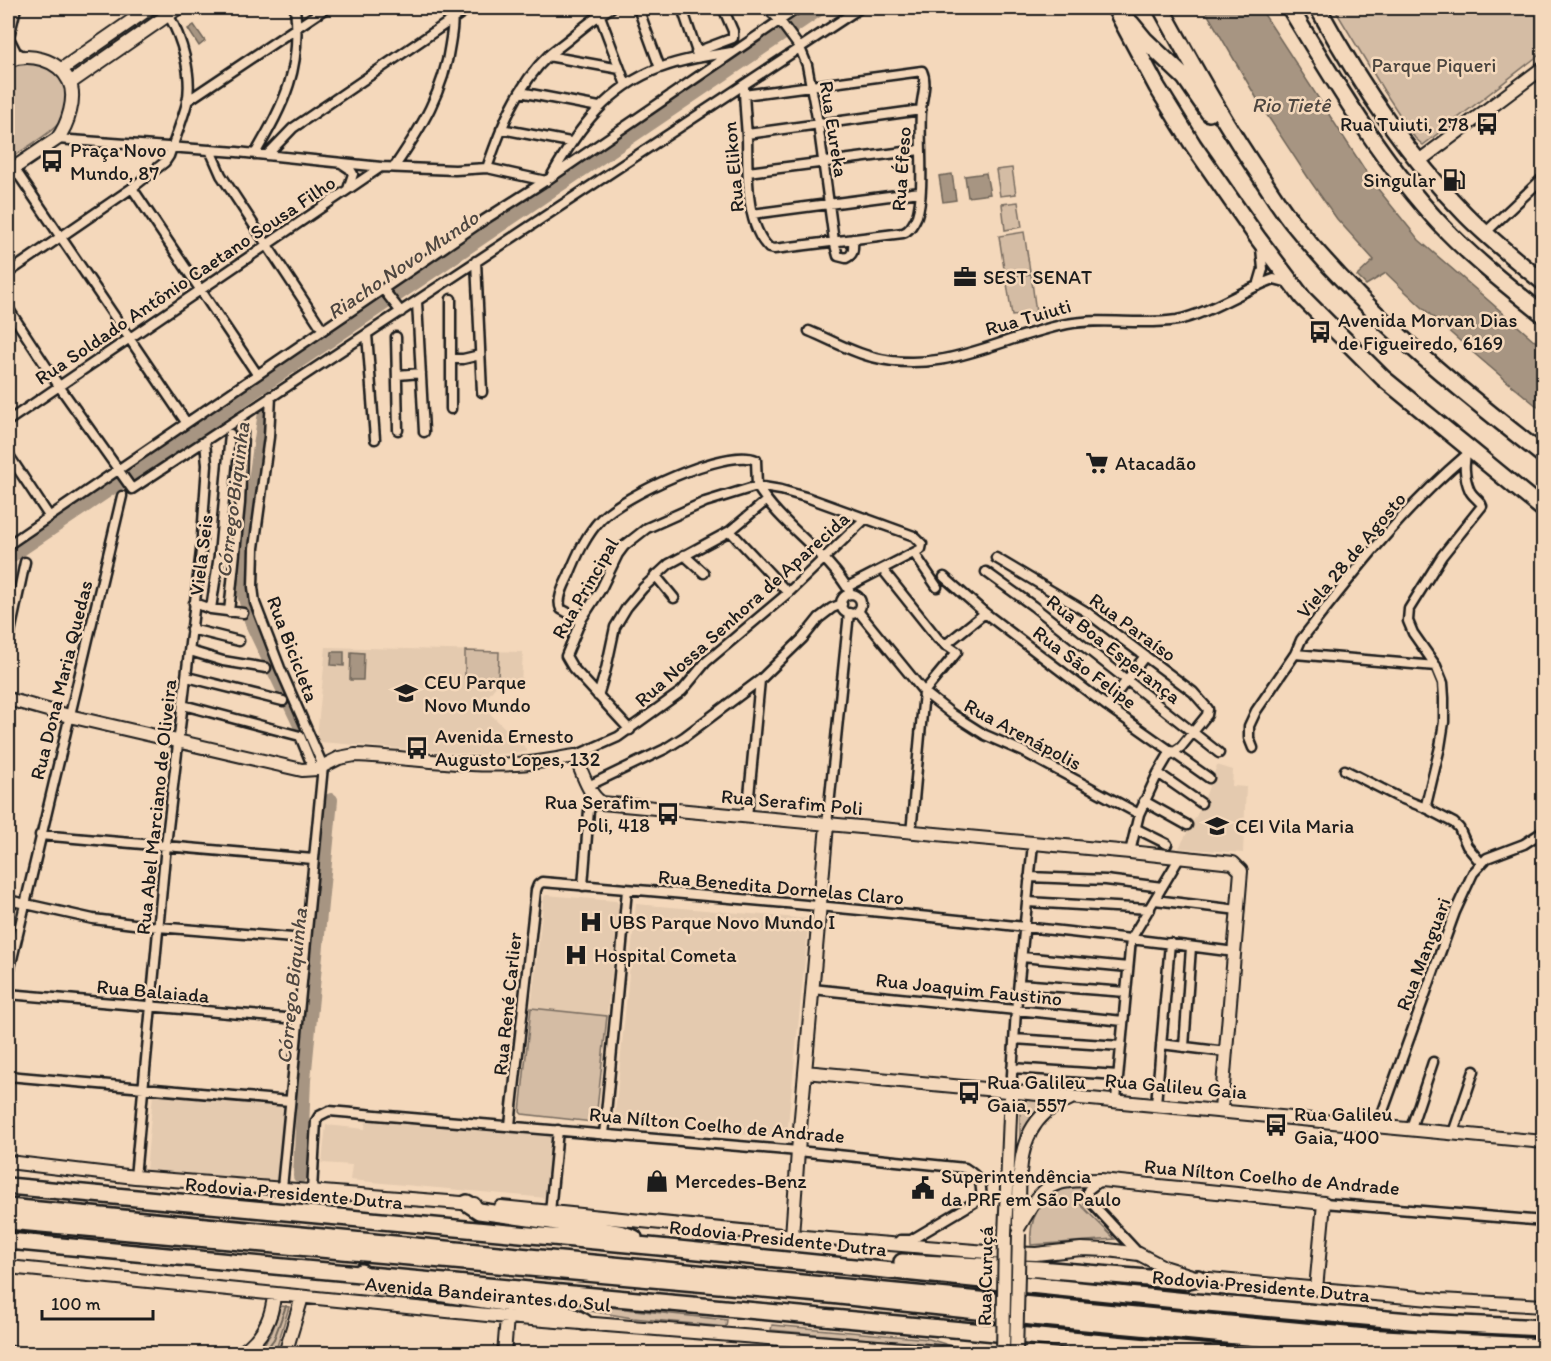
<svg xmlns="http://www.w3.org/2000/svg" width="1551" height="1361" viewBox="0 0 1551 1361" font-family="Itim,sans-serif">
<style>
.built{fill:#e4caaf}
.green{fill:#d4bca4;stroke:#786c60;stroke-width:1.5}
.water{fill:#a79582;stroke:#6f6559;stroke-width:1.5}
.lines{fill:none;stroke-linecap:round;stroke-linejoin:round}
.stream{stroke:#6f6559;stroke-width:2}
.river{stroke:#a79582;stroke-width:14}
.street-casing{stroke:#1c1c1c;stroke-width:13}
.secondary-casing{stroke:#1c1c1c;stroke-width:16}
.highway-casing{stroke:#1c1c1c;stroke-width:20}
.street{stroke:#f4d8bb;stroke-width:8}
.secondary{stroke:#f4d8bb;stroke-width:12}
.highway{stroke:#f4d8bb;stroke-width:15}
.secondary-bridge-casing{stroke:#1c1c1c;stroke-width:16;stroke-linecap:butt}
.secondary-bridge{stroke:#f4d8bb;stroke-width:12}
.labels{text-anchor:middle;stroke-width:5;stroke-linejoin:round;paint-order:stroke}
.park-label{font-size:20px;fill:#4a443e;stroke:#f4d8bb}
.poi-label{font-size:20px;fill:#1c1c1c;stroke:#f4d8bb;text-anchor:start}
.street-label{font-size:20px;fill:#1c1c1c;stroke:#f4d8bb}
.water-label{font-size:21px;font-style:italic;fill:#4d4640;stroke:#f4d8bb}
</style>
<rect width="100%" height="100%" fill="#f4d8bb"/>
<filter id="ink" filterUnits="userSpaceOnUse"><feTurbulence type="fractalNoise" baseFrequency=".0167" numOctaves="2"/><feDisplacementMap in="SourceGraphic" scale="12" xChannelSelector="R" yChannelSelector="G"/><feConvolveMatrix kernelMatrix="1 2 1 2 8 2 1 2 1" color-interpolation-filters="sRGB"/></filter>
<g filter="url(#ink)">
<path class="built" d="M326 647 523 652 521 682 500 681 481 705 527 749V752L479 755 320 742 317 736Z
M1217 765 1233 770 1232 786 1246 787 1243 853 1179 848 1202 805Z
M546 895 616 901 619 904 607 1016 531 1008 544 897Z
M636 904 809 919 787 1135 783 1138 614 1124Z
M153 1094 286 1107 279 1184 146 1171Z
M366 1119 551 1135 546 1198 350 1180 352 1165 322 1163 326 1125 365 1129Z"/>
<path class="green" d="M161 8H169L77 71 74 68Z
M1334 8H1543V52L1423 145 1415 138 1384 91Z
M39 62C59 75 70 82 65 107 64 113 62 119 58 124 48 136 21 150 8 160V66L18 63Z
M1012 168 1016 194 1000 196 996 170Z
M1018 202 1022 227 1005 230 1002 204Z
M1024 232 1030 271 1005 275 999 236Z
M1031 274 1036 313 1012 316 1006 277Z
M465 651 499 652 498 680 465 678Z
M531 1008 607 1016 596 1119 593 1122 522 1114 520 1112Z
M1022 1098 1053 1101 1032 1117 1020 1137V1100Z
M1083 1184 1078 1202 1115 1239 1031 1245C1028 1210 1048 1189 1083 1184Z
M560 1302 727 1320 726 1327 633 1318 553 1305 552 1303Z
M281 1306 289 1307 276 1350 274 1353H258L272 1332Z
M772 1325 929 1339 955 1347 771 1330Z"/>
<path class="water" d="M1204 8H1260L1374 184 1419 240 1543 348V411C1489 367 1436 322 1386 273L1366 285 1357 276 1374 260 1337 219 1311 182 1263 109Z
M194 25 205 41 199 46 188 29Z
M986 173 990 194 968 197 965 176Z
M952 174 956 200 943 202 939 176Z
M332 652H344V666L331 665Z
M351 652 364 653 363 680H350Z"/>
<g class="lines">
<path class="stream" d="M263 1354 274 1339 286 1306"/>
<path class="river" d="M265 412 244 555 242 587 252 624 315 757
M8 558 821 8
M300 1176 304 1080 331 800"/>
<g class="street-casing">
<path id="street" d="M597 8 626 85
M638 8 660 68
M682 8 698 55
M767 8 780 21 800 48 807 65 818 123 834 241 838 256 846 258C855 254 853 248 853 239
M9 38 16 52 25 57
M8 41 16 8
M696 52 733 38V31L723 8
M548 56 620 69
M744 86C744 103 746 120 747 137 748 169 744 224 769 248L774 249 903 233C910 231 914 223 917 216 925 192 919 140 921 112 921 98 928 84 922 71L744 95
M520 92 599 107
M187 101 326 8
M501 129 570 142
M747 134 921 110
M57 139 237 152 381 167 455 170 487 168 546 181
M210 150 221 175 323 330
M255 154C285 102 302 69 295 8
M267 155 293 128 469 8
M341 163 350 169 353 174 348 189
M395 166C421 128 444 91 450 44 452 32 454 20 451 8
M14 168 186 422
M487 168C501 128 517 85 549 55 557 48 566 42 574 35 586 25 598 15 611 8
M748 172 920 150
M552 175C578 129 608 87 660 68 683 59 708 56 732 52
M132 188 257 374
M752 214 920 192
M1485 233 1544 177
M476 261 482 392
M8 273 132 188 165 162 169 156C175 139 182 121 187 103 193 76 182 38 168 14
M1258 286 1263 269 1261 248
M383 289 401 312
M417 302 424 432
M8 308 59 386 132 489 860 8
M809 331C829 339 851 352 872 357 944 376 1000 337 1067 324 1103 317 1141 326 1177 320 1208 314 1243 290 1274 279L1289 283
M367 334 375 439
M396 337 398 430
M452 359H463L480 355
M398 375 421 373
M271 396 269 437 254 548 253 587 255 603 280 668 323 766 282 1188
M451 409V299
M8 421 381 167
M1468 448C1463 461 1464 478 1470 491 1473 497 1480 500 1482 506L1442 556 1409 609 1408 621 1413 633 1436 666 1443 683 1444 698V722L1440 747 1426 805 1431 811 1454 823 1459 828 1467 846 1481 863
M8 454 49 516
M757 486C782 527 828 552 851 594
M730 531 788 593
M8 545 484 220 550 178 798 8
M914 553 937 587
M684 555 704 573
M996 558 1085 611 1193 692 1208 709 1207 715 1181 747 1168 756 1158 773 1139 814 1130 852
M883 570 938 639 957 652 924 692 911 833
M986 572 1033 606 1219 753
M655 575 674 598
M944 577 985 613 1107 706 1209 778
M841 604a10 10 0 1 1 20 0a10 10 0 1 1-20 0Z
M194 603 211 609 243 613
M211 609 219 555 230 434
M858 611 924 692 952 714 985 735 1022 751 1139 814
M229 612 240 503 243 433
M581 620 561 609C556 599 565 584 569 575 577 555 586 535 601 519 623 496 726 447 756 460L757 486
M191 629 239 641
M8 642 25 562
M945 645 985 613
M190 651 223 661 266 668
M1295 654 1436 666
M187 677 283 701
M598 696 606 669 615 627 627 607 643 588 669 564 730 531 766 501
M183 705 300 736 314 770
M1107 706 1145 656
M630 730 573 668 566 656 581 620 601 589 618 554 624 546 647 528 705 502 757 486 781 490 809 498 914 536 922 544 921 549 847 587
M1253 748 1249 738V726L1256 711 1295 654 1301 640C1351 576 1402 510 1464 457
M575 756 618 737 682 691 706 662 788 593 866 518
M1345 770 1398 797 1428 809
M1158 773 1201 803
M588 786 665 749 684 737 760 680 803 638 819 618 832 608 842 604
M1144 801 1187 825
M747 817 760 680
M827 825 849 613
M1135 828 1167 844
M40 835 313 859
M1029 877 1106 880 1162 887
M583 886 589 810 598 801
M8 900 93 919 158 927 305 939
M1155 900 1238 910
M1027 902 1150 909
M1022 957 1128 967
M8 976 122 496
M1019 984 1126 992
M812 989 1123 1021
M8 994 297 1019
M1014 1039 1121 1046
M1161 1044 1226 1052
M1184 1047 1191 947
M1012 1068 1118 1075
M8 1076 290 1101
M1011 1091 1016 1010 1033 844
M1116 1100 1131 939 1180 857
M1156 1104 1170 943
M510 1125 536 890 538 885 542 882C773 901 1005 922 1235 952
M1378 1125 1455 912 1473 873 1487 858 1524 844 1544 831
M1411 1128 1433 1062
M1453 1133 1474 1071
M604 1135 627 890
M135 1177 166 845 201 551 207 465 205 441
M1101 1180 1088 1190V1199L1139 1254
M312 1190 316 1121 319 1116 329 1111 798 1151 965 1168C978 1176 984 1184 980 1199L911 1240H900
M1324 1203 1544 1221
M550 1212 558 1130
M8 1351 32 1354"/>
</g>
<g class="secondary-casing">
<path id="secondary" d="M8 61C29 52 58 59 69 81 77 97 68 125 57 139L8 172
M62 69 150 8
M70 83 178 8
M1419 161 1544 67
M8 699 69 716 302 770 317 769 339 758 355 755C408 757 462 767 516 764 536 763 555 759 575 756 582 771 588 795 602 803L1130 852 1233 863 1241 871 1221 1110
M805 1072 1544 1142
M8 1162 135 1177 474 1204
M501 1207 792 1236 987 1252 1036 1254 1081 1249 1108 1250 1139 1254 1166 1268 1198 1278 1441 1300 1544 1306
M1019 1224C1020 1186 1014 1141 1045 1113 1053 1106 1064 1102 1073 1097
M1019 1227C1045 1182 1049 1180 1101 1180L1324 1203 1316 1289
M1005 1235 1011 1091
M792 1236 798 1151 827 825
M8 1267 507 1317 965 1354
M239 1354C261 1340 272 1320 274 1295
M285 1354 302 1297
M504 1354 507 1317"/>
</g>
<g class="highway-casing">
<path id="highway" d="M1115 8 1157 87 1193 145 1257 237 1303 298 1383 378 1544 510
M1161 8C1193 66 1225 125 1263 180 1272 194 1281 208 1291 221 1364 312 1453 385 1544 456
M1290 8C1335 82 1381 161 1441 225 1472 258 1508 286 1544 315
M1318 8C1358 81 1405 153 1464 213 1488 238 1516 260 1544 283
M1131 23 1145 40 1185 78 1209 113
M8 1186 659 1247 1196 1302 1421 1322 1544 1328
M467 1203 479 1211 551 1221 623 1234 634 1238
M8 1207 1366 1337 1544 1347
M8 1221 830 1295 1032 1317 1366 1348 1442 1354
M8 1241C413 1277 818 1320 1223 1354
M902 1262 1039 1269 1184 1281 1198 1278
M361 1272 377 1284 564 1312 584 1322"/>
</g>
<use href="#street" class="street"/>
<use href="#secondary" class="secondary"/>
<use href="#highway" class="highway"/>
<g class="secondary-bridge-casing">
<path id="secondary-bridge" d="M1003 1354 1005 1235
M1016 1354 1019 1234"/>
</g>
<use href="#secondary-bridge" class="secondary-bridge"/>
</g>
</g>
<defs>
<g id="bus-bare" transform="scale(1.8)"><path d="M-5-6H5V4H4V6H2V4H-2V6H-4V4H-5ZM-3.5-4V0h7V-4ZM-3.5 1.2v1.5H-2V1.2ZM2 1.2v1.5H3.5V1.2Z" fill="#1c1c1c" stroke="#f4d8bb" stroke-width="2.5" paint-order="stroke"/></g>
<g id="fuel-bare" transform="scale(1.8)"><path d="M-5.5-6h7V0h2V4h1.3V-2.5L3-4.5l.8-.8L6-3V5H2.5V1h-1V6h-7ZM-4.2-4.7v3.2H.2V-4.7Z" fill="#1c1c1c" stroke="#f4d8bb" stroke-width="2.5" paint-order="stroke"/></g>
<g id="office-bare" transform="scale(1.8)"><path d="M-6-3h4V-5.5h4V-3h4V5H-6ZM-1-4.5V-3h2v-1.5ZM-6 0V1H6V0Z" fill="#1c1c1c" stroke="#f4d8bb" stroke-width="2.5" paint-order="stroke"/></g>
<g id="supermarket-bare" transform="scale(1.8)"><path d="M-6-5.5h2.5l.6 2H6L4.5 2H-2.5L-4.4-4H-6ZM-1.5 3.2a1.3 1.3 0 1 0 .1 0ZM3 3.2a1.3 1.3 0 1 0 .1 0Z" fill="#1c1c1c" stroke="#f4d8bb" stroke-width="2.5" paint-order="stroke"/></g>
<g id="school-bare" transform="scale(1.8)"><path d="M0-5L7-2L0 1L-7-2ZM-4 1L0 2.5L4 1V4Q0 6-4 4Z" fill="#1c1c1c" stroke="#f4d8bb" stroke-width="2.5" paint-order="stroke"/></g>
<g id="hospital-bare" transform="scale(1.8)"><path d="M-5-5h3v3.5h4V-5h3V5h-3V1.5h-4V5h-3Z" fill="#1c1c1c" stroke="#f4d8bb" stroke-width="2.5" paint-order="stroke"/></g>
<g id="shop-bare" transform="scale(1.8)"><path d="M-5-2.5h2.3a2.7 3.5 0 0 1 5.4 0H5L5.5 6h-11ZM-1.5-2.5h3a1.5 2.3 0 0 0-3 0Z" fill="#1c1c1c" stroke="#f4d8bb" stroke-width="2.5" paint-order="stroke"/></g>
<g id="civic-bare" transform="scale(1.8)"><path d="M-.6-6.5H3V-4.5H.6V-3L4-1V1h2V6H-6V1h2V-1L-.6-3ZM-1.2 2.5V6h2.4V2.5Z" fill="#1c1c1c" stroke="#f4d8bb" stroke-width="2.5" paint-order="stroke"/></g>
</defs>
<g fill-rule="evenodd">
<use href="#bus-bare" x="1487" y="124"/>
<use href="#bus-bare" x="52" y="161"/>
<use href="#fuel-bare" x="1454" y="180"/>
<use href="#office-bare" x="965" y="277"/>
<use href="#bus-bare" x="1320" y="332"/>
<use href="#supermarket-bare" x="1097" y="463"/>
<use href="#school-bare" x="406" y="693"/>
<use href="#bus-bare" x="417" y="748"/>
<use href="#bus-bare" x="668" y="814"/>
<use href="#school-bare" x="1217" y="826"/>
<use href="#hospital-bare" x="591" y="922"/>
<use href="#hospital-bare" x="576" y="955"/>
<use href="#bus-bare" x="969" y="1093"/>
<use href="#bus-bare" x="1276" y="1125"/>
<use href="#shop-bare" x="657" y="1181"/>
<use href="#civic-bare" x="923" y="1188"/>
</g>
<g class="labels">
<g class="park-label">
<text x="1434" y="72">Parque Piqueri</text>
</g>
<g class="poi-label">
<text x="1469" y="131" text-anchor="end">Rua Tuiuti, 278</text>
<text x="70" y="157">Praça Novo<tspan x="70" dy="23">Mundo, 87</tspan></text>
<text x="1436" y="187" text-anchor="end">Singular</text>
<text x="983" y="284">SEST SENAT</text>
<text x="1338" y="327">Avenida Morvan Dias<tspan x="1338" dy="23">de Figueiredo, 6169</tspan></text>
<text x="1115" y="470">Atacadão</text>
<text x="424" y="689">CEU Parque<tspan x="424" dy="23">Novo Mundo</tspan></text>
<text x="435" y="743">Avenida Ernesto<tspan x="435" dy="23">Augusto Lopes, 132</tspan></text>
<text x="650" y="809" text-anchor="end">Rua Serafim<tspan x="650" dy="23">Poli, 418</tspan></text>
<text x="1235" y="833">CEI Vila Maria</text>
<text x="609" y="929">UBS Parque Novo Mundo I</text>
<text x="594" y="962">Hospital Cometa</text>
<text x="987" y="1089">Rua Galileu<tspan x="987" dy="23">Gaia, 557</tspan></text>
<text x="1294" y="1121">Rua Galileu<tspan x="1294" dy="23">Gaia, 400</tspan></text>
<text x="941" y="1183">Superintendência<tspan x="941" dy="23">da PRF em São Paulo</tspan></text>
<text x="675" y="1188">Mercedes-Benz</text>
</g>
<g class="street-label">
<text transform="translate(834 129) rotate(81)" y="7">Rua Eureka</text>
<text transform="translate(733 167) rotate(-95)" y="7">Rua Elikon</text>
<text transform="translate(901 169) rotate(-86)" y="7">Rua Éfeso</text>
<text transform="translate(185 280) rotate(-34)" y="7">Rua Soldado Antônio Caetano Sousa Filho</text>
<text transform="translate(1028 317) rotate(-16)" y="7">Rua Tuiuti</text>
<text transform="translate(201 555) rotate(-83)" y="7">Viela Seis</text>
<text transform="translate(1351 555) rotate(-50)" y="7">Viela 28 de Agosto</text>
<text transform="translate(585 588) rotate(-60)" y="7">Rua Principal</text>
<text transform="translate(742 609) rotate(-42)" y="7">Rua Nossa Senhora de Aparecida</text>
<text transform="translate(1133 627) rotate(36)" y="7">Rua Paraíso</text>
<text transform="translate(293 649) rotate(69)" y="7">Rua Bicicleta</text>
<text transform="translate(1114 649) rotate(38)" y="7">Rua Boa Esperança</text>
<text transform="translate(1085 667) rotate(37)" y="7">Rua São Felipe</text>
<text transform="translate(61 680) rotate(-76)" y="7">Rua Dona Maria Quedas</text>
<text transform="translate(1023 734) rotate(28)" y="7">Rua Arenápolis</text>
<text transform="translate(792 802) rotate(5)" y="7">Rua Serafim Poli</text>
<text transform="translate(156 807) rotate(-84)" y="7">Rua Abel Marciano de Oliveira</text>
<text transform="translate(781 887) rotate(5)" y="7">Rua Benedita Dornelas Claro</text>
<text transform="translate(1423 954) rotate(-69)" y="7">Rua Manguari</text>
<text transform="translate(969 989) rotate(6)" y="7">Rua Joaquim Faustino</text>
<text transform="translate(153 991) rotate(5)" y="7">Rua Balaiada</text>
<text transform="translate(507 1004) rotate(-84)" y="7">Rua René Carlier</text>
<text transform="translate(1176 1086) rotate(5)" y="7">Rua Galileu Gaia</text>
<text transform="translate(717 1125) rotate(5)" y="7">Rua Nílton Coelho de Andrade</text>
<text transform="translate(1272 1177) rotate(5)" y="7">Rua Nílton Coelho de Andrade</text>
<text transform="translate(294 1193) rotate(5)" y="7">Rodovia Presidente Dutra</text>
<text transform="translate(778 1238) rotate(6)" y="7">Rodovia Presidente Dutra</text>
<text transform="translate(985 1276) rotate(-89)" y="7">Rua Curuçá</text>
<text transform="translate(1261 1286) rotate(5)" y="7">Rodovia Presidente Dutra</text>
<text transform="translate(488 1294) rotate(5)" y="7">Avenida Bandeirantes do Sul</text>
</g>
<g class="water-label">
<text x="1291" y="112">Rio Tietê</text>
<text transform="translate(403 265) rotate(-34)" y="7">Riacho Novo Mundo</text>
<text transform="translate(233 500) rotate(-83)" y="7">Córrego Biquinha</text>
<text transform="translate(292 986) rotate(-84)" y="7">Córrego Biquinha</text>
</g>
</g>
<rect width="1551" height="1361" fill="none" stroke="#f4d8bb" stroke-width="30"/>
<rect x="15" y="15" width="1521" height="1331" fill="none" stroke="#1c1c1c" stroke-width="2" filter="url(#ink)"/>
<path d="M42 1310v9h111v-9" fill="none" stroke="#1c1c1c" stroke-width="3"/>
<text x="51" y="1310" font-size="18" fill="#1c1c1c" stroke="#f4d8bb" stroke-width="4.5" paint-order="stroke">100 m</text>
</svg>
